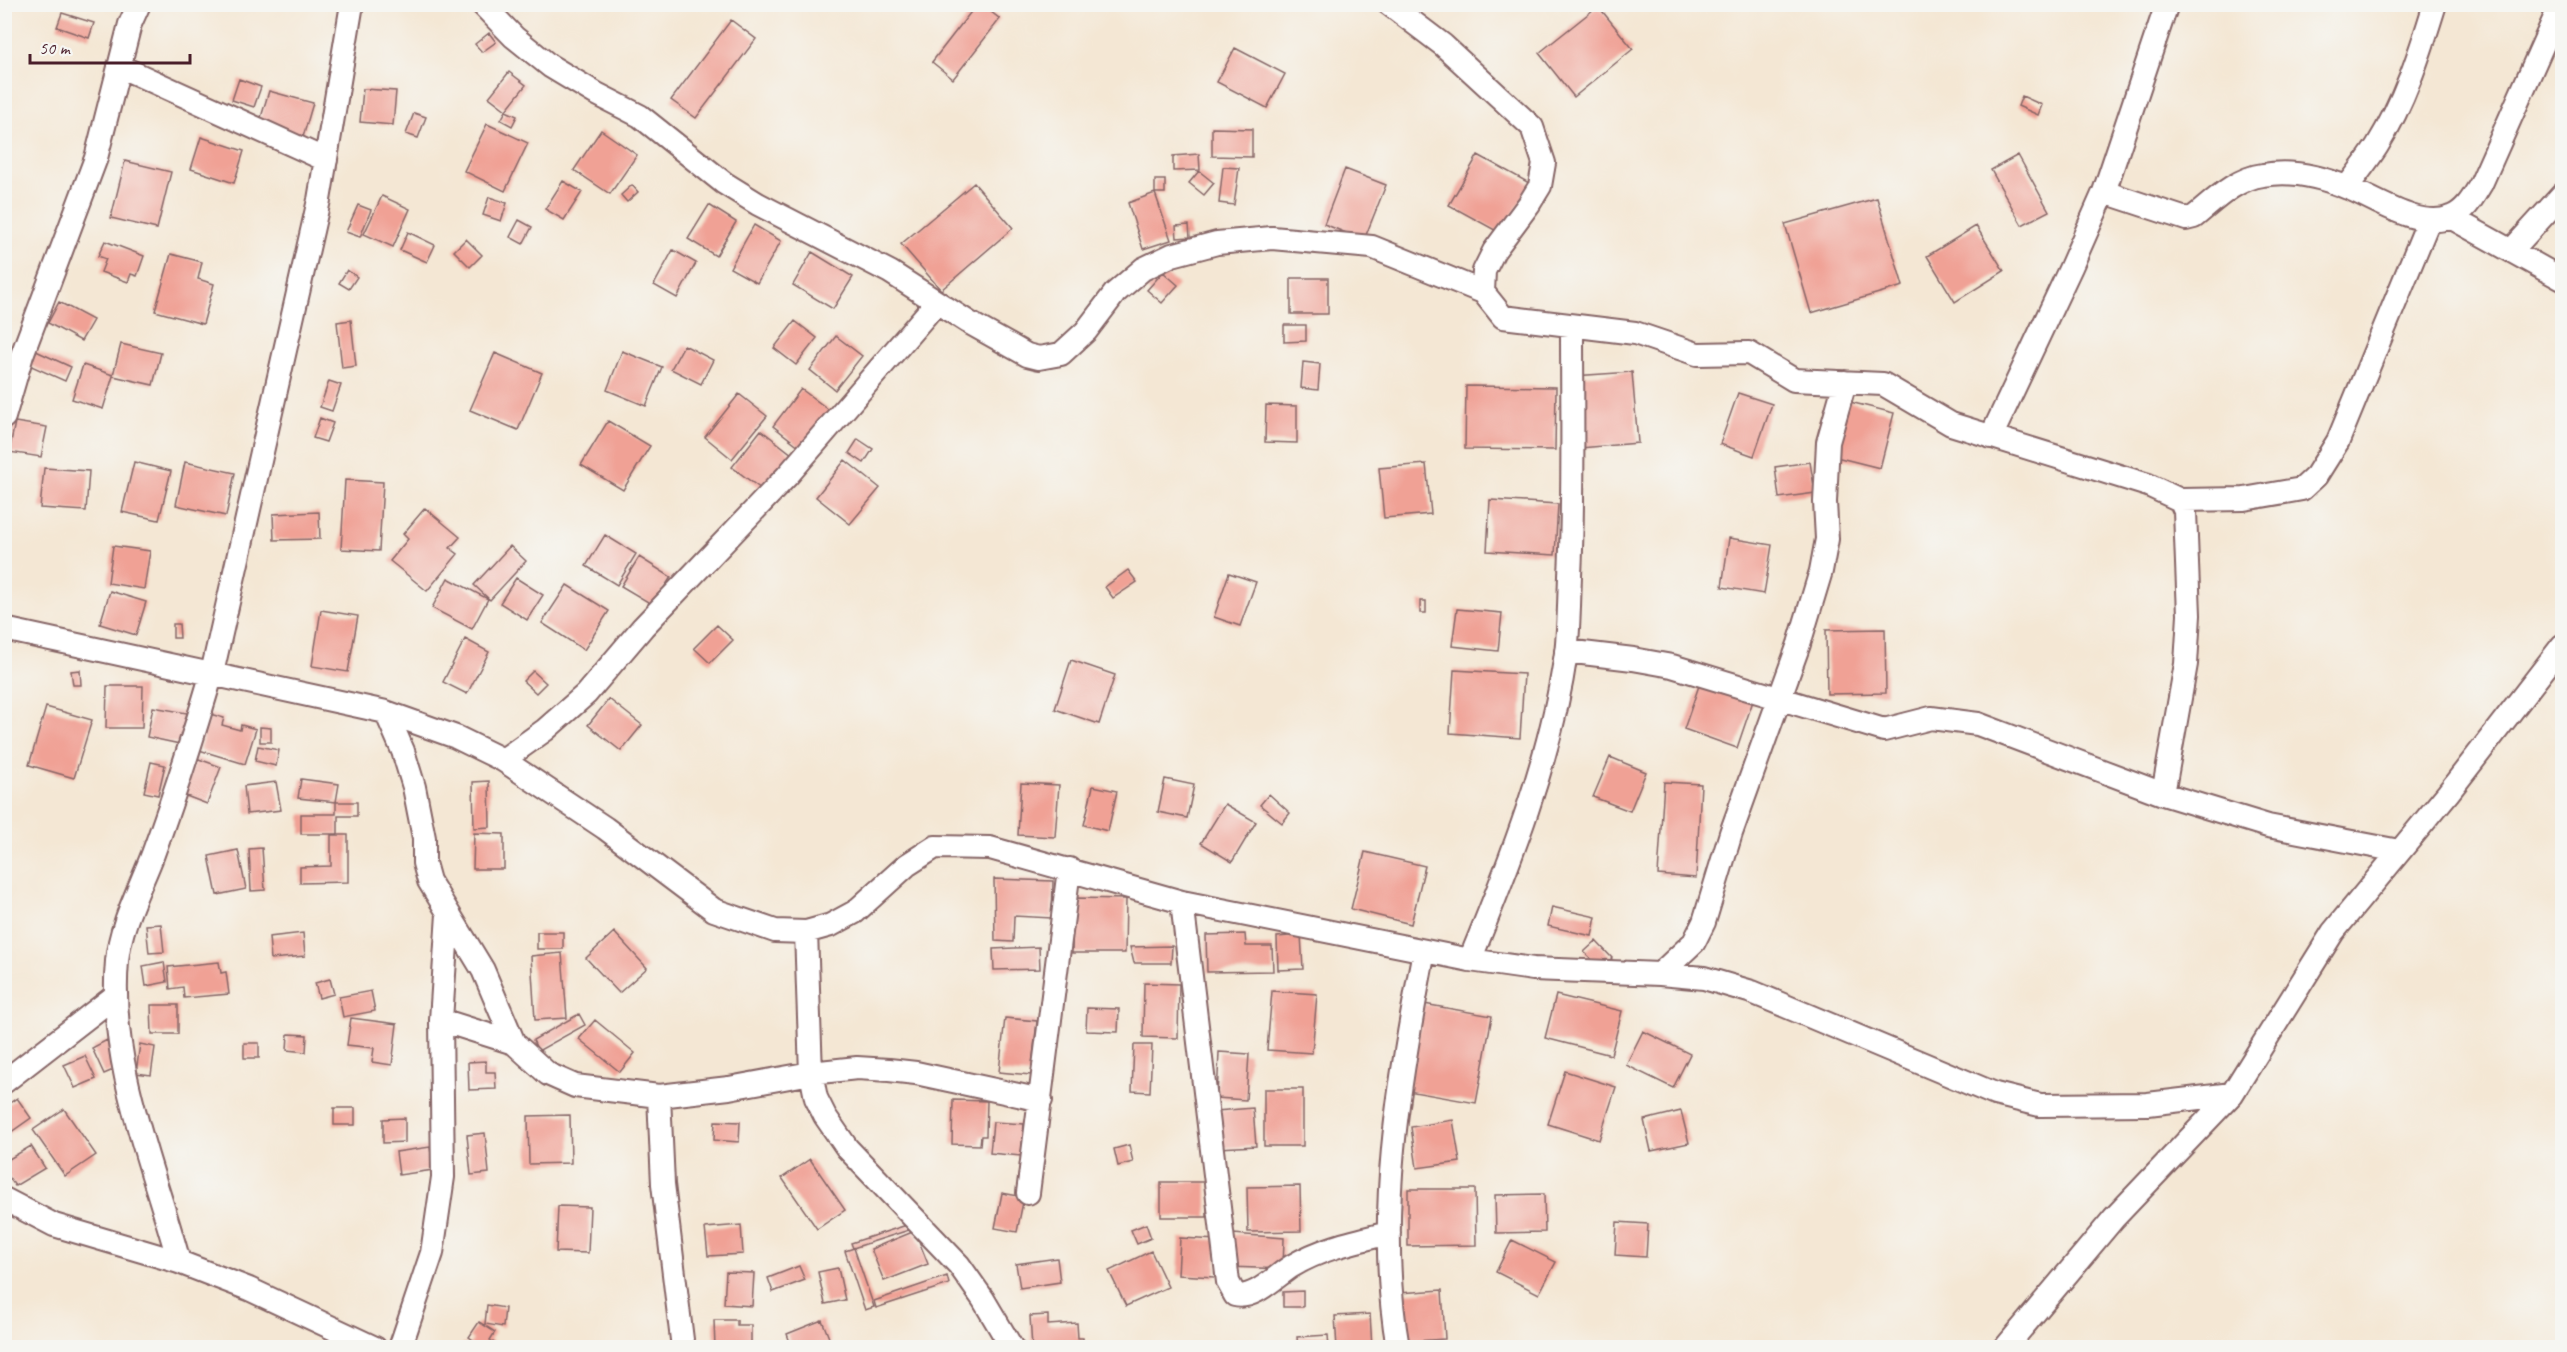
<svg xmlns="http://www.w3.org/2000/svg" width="2567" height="1352" viewBox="0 0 2567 1352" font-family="Caveat,sans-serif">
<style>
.building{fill:#f0a195}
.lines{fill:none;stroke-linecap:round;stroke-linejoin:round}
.street-casing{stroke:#866566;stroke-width:26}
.street{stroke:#fff;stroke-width:22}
</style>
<rect width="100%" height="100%" fill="#f6f6f2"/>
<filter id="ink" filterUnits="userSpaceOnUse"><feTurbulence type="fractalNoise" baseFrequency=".0167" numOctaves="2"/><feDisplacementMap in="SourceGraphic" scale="12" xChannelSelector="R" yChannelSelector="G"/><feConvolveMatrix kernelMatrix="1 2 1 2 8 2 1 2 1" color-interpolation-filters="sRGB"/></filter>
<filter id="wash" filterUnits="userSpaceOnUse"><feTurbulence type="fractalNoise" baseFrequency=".008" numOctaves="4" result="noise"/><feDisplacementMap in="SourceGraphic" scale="24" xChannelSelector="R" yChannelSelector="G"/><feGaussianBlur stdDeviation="1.35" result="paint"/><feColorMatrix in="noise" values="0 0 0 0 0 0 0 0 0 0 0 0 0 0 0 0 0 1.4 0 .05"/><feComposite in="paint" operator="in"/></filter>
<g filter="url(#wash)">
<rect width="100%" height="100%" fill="#f4e7d4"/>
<g id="blocks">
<path class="building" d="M977 4H981L1000 19 953 79 932 62Z
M1598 6 1633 49 1574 97 1539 53Z
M62 13 94 23 89 38 57 27Z
M731 20 756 39 696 118 671 100Z
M489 33 496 42 482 52 475 44Z
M1235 48 1285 74 1267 108 1217 82Z
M509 72 526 85 506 110 489 97Z
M239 79 261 87 254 107 232 100Z
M363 89 396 91 393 125 360 122Z
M269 91 313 103 303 137 259 124Z
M2022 96 2042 105 2038 115 2018 106Z
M506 111 517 116 512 126 501 120Z
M414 113 426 117 418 138 406 134Z
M487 124 528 143 505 191 464 171Z
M1212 128 1252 129V157L1212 156Z
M601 130 637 155 610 194 574 170Z
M201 137 244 151 234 183 191 169Z
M1199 154 1200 170 1173 171V156Z
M1478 155 1531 184 1502 234 1449 205Z
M2018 155 2049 211 2022 225 1991 170Z
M125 161 171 172 157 229 111 218Z
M1223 167 1239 168 1234 205 1219 203Z
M1345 169 1386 185 1364 240 1324 224Z
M1199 171 1214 183 1204 195 1189 183Z
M1155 180H1165V193H1155Z
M563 181 582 192 564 220 545 209Z
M974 183 1013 228 941 290 901 244Z
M632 185 638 192 627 202 621 195Z
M1155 193 1171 240 1143 249 1128 203Z
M382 196 410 209 393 247 364 234Z
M489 197 507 203 501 221 483 215Z
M1877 198 1903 286 1811 313 1785 224Z
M358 205 371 210 360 237 346 232Z
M709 205 736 222 716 256 688 239Z
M519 220 532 227 523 244 510 237Z
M754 225 781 241 757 283 730 268Z
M1189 225 1190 237 1177 238 1176 226Z
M1976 226 2004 271 1955 302 1927 256Z
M408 232 435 245 427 262 400 250Z
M466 239 482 255 470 267 454 251Z
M105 241 144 256 137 276 131 274 128 282 101 272 106 259 98 256Z
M673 250 696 263 677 298 654 285Z
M812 252 853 277 833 309 793 285Z
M171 254 202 262 198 279 214 284 203 324 155 311Z
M347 270 357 277 349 289 339 283Z
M1163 272 1178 285 1162 303 1147 290Z
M1291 278H1328V314H1291Z
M59 302 93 320 81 341 48 323Z
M351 320 356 366 342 368 337 322Z
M795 321 817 338 796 365 774 348Z
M1284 325H1306V341L1284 342Z
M836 336 862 356 835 390 810 370Z
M121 344 161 353 153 385 113 376 103 409 72 399 83 365 113 375Z
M684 345 713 360 701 384 671 369Z
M36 351 71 367 65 381 29 365Z
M622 351 662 367 646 406 607 390Z
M495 353 542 373 518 430 470 410Z
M1303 362 1320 364 1318 390 1301 388Z
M1632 372 1638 443 1580 448 1573 376Z
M329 381 341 385 332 411 320 407Z
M1466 386 1556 387 1555 450 1465 449Z
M801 389 833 413 804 450 773 426Z
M1738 393 1772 404 1754 456 1720 444Z
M739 394 767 416 732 459 705 437Z
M1846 401 1894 413 1880 468 1832 456Z
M1266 405 1297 406V443L1265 442Z
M320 418 333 423 326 442 313 438Z
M608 421 650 446 623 490 581 465Z
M15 422 47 427 41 457 9 452Z
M761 430 793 455 765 492 732 467Z
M858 439 873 449 864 463 849 453Z
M845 460 880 488 850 524 816 497Z
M134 462 171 471 159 520 122 512Z
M185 462 235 473 226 516 176 505Z
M1810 462 1815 493 1779 498 1775 467Z
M1426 464 1431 514 1384 518 1379 468Z
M44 468 89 471 86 511 40 508Z
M345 480 383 482 379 551 341 549Z
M1490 500 1558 504 1555 555 1487 551Z
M425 508 460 537 450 548 458 554 427 591 390 561 408 539 403 534Z
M319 512 320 539 274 540 273 514Z
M605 535 636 554 617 585 586 566Z
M1729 538 1772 545 1764 594 1722 587Z
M113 546 150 551 144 589 108 583Z
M510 546 526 561 490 600 474 585Z
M639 557 671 577 653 605 621 586Z
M1128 570 1137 582 1113 598 1105 587Z
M1229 573 1256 582 1240 626 1214 617Z
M448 578 488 599 472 629 432 608Z
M516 578 543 595 527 620 500 603Z
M567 585 609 611 584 650 542 623Z
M110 591 146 602 136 635 100 624Z
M1420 601H1426V613H1420Z
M1457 609 1502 613 1498 651 1452 646Z
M321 610 358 616 348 672 312 666Z
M173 624H179L180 638H173Z
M717 625 733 640 710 663 694 648Z
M1885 629 1886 693 1827 694 1826 630Z
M465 639 489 652 467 694 443 682Z
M1071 660 1115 675 1099 724 1055 709Z
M80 670 81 685H73L71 671Z
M1454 670 1524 674 1520 738 1450 733Z
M533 671 546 683 536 693 523 681Z
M1702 677 1755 695 1737 748 1684 729Z
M107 686H143L142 728H106Z
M609 699 642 725 621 751 588 725Z
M46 707 92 720 74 778 29 765Z
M153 707 187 713 180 744 147 737Z
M210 714 224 718 222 725 240 730 241 725 256 729 245 764 199 750Z
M260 727 271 728V742H260Z
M258 746 279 750 276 766 255 761Z
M1610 757 1646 772 1630 811 1593 797Z
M196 758 221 767 207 804 181 794Z
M151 762 165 765 158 795 144 792Z
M301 779 339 784 336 802 298 798Z
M1165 779 1194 785 1187 818 1158 812Z
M489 781 490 827 474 828 473 782Z
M276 782 281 810 247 814 244 786Z
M1664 782 1701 784 1696 878 1658 875Z
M1021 783 1059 785 1055 837 1018 835Z
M1093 786 1117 791 1108 831 1084 825Z
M1269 794 1290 813 1282 823 1260 805Z
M336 802H357V816H338V834H301V814H336Z
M1225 804 1256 822 1232 862 1201 843Z
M474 833 504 834V869H473Z
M331 835H348V882L300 883V867L331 866Z
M262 848 265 890 251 891 249 849Z
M238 850 246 889 217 895 209 856Z
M1365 852 1425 866 1411 924 1351 909Z
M994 879 1053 881 1052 918 1014 916 1013 942 995 941Z
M1073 898 1126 899 1125 953H1072Z
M1552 907 1596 917 1592 936 1548 926Z
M161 924 164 952 149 953 146 925Z
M537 932H563V949H537Z
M614 932 647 968 619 993 586 958Z
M303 933 305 956 271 959 269 937Z
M1245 934 1246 946H1272L1273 971 1207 972 1206 935Z
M1301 935 1303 969 1278 970 1277 937Z
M1596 941 1612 958 1601 968 1584 952Z
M1172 946 1171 963H1134L1130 947Z
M1039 947 1040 969 994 970 993 949Z
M562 953 567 1018 535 1020 531 956Z
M164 962 167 982 146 986 143 966Z
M219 962 221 973 226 972 229 994 184 998 183 987 170 989 168 967Z
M330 979 334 994 319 998 315 983Z
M1144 983 1179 984 1178 1038 1143 1037Z
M371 991 375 1011 343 1017 339 997Z
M1272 991 1317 994 1312 1053 1267 1050Z
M1556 995 1622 1011 1611 1055 1545 1038Z
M1424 1004 1492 1016 1476 1103 1408 1091Z
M151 1005H178V1034H152Z
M1087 1008 1119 1009 1118 1032 1086 1031Z
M579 1014 585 1025 538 1051 533 1040Z
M351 1018 397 1024 392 1065 372 1062 374 1048 347 1045Z
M1005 1018 1037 1021 1031 1075 999 1072Z
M595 1020 635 1053 620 1072 579 1039Z
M1643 1031 1690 1054 1673 1088 1626 1065Z
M288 1034 307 1035 306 1052 287 1050Z
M107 1040 120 1067 104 1074 92 1048Z
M244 1043H259V1058H244Z
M140 1044 155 1047 151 1075 136 1073Z
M1134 1045H1152L1150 1092 1132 1091Z
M1219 1052 1249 1054 1246 1100 1217 1098Z
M85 1056 96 1079 75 1088 64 1065Z
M486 1061V1072H495L496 1089 469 1090 468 1062Z
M1565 1071 1616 1087 1599 1140 1548 1124Z
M1264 1089H1303V1146H1264Z
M17 1098 31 1118 4 1137V1107Z
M953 1100 987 1101 986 1136H981L980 1145 952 1144Z
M334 1108H355V1125H334Z
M1253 1108 1256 1146 1218 1148 1216 1111Z
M64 1109 96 1155 65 1176 33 1130Z
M1681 1111 1689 1143 1651 1151 1644 1120Z
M570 1115 571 1163 529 1164 528 1116Z
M405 1118V1142L383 1143V1119Z
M1453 1120 1460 1162 1417 1168 1411 1127Z
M715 1121 740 1122 739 1142 714 1140Z
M993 1122 1024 1124 1021 1156 990 1153Z
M485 1133 489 1173 471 1175 467 1135Z
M1129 1145 1133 1162 1118 1166 1114 1149Z
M31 1146 45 1168 15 1186 4 1170V1162Z
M430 1147 433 1170 399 1175 396 1152Z
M810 1159 845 1210 817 1229 782 1178Z
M1161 1182H1207V1217H1161Z
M1300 1186 1301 1231 1248 1232 1247 1187Z
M1408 1189H1475L1476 1245 1408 1246Z
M1002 1193 1024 1197 1017 1232 995 1228Z
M1544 1194 1545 1232 1496 1233 1495 1195Z
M558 1206 590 1207 588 1253 556 1252Z
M1617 1222 1648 1224 1646 1257 1615 1255Z
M910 1224 912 1229 853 1248 851 1243Z
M1146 1224 1151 1238 1137 1244 1131 1230Z
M741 1225 743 1254 708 1256 705 1228Z
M915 1231 928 1264 884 1281 871 1249Z
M1233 1234 1284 1238 1283 1269 1229 1267Z
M1180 1238 1218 1240 1215 1277 1178 1275Z
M1512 1240 1556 1262 1539 1294 1496 1272Z
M854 1248 874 1307 865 1310 845 1251Z
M1151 1251 1168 1287 1126 1306 1109 1271Z
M1057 1258 1060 1282 1020 1288 1016 1264Z
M799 1266 805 1280 773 1292 768 1278Z
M838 1268 845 1300 825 1304 818 1272Z
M726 1272 754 1273 752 1306 724 1304Z
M947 1276 949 1284 876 1308 874 1301Z
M1442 1290 1445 1339 1402 1342 1399 1293Z
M1303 1291V1307H1283V1292Z
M487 1305 505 1308 503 1327 485 1324Z
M1370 1314 1372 1348H1337L1335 1316Z
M1048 1315V1325L1077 1323 1078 1338H1083V1348H1032L1030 1316Z
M714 1320H737V1325H751V1348H715Z
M822 1320 831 1343 819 1348H792L787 1334Z
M479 1322 495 1332 490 1340 502 1348H461L464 1343 469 1346 473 1340 469 1337Z
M1328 1335 1329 1348H1298L1297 1337Z"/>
</g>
</g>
<g filter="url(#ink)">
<use href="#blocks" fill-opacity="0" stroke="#866566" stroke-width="1.5"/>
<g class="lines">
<g class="street-casing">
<path id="street" d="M482 4 514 37 550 66 595 93 640 116 724 183 758 204 890 272 968 322 1027 355 1039 358 1061 354 1086 331 1115 293 1143 269 1172 255 1217 243 1272 238 1372 247 1483 292
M1389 4 1443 45 1532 127 1544 163 1540 186 1529 204 1494 251 1484 271 1483 292 1503 317 1635 333 1697 354 1749 353 1794 380 1883 384 1951 424 2148 485 2180 500 2185 511 2189 615 2186 664 2163 794
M119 66 326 160
M2347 187C2357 174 2368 160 2377 146 2404 103 2420 53 2435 4
M2104 192 2186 219 2194 217C2215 200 2235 179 2263 175 2291 170 2322 177 2348 188 2376 199 2420 230 2451 217 2466 211 2473 197 2481 184L2561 4
M2450 217 2562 279
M2512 250 2562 195
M4 417 22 355 96 158 130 24 139 4
M1991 437 2071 267 2104 192 2167 4
M2180 500 2244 499 2302 489 2316 476 2338 441 2429 220
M4 629 386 712 456 737 503 760 605 828 714 910 775 931 806 932 831 925 855 912 907 865 935 847 990 848 1182 902 1470 960 1533 969 1660 974 1704 978 1752 992 1995 1094 2040 1105 2148 1104 2232 1094
M1566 651 1633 659 1672 666 1884 730 1931 718 1978 724 2163 794 2268 826 2399 851
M386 712 403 751 414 787 424 838V863L429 881 483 970 514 1043 548 1074 575 1086 659 1096 729 1088 811 1073 857 1068 889 1070 916 1073 1041 1100
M503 760 545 730 586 694 643 627 787 476 937 302
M1182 902 1228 1282 1235 1295C1254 1300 1277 1275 1292 1266 1322 1248 1356 1241 1389 1233
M806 932 811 1073 816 1098 825 1116 847 1148 959 1265 983 1299 1012 1348
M1470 960C1510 862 1551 759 1566 653 1569 628 1569 601 1570 576 1574 493 1572 409 1572 326
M1660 974 1694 942 1704 922 1731 833 1799 644 1821 571 1827 539 1825 502 1828 442 1845 382
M441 1020 514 1043
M4 1082 115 996
M659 1096 663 1184 683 1348
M1028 1193 1069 869
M4 1199 54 1225 179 1262 249 1289 375 1348
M179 1262C153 1165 108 1064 117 961 120 925 140 888 153 854 175 794 194 734 212 673L319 200 352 4
M400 1348 432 1253 443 1177 441 1020 448 914
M1398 1348C1375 1217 1399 1080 1424 951
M2005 1348 2114 1218 2232 1094 2333 932 2448 793 2562 646"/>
</g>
<use href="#street" class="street"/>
</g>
</g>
<rect width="2567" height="1352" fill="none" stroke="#f6f6f2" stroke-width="24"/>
<path d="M30 54v9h160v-9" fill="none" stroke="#4a1f2b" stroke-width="3"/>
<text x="39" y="54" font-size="18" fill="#4a1f2b" stroke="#f6f6f2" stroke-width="4.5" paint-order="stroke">50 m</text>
</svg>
